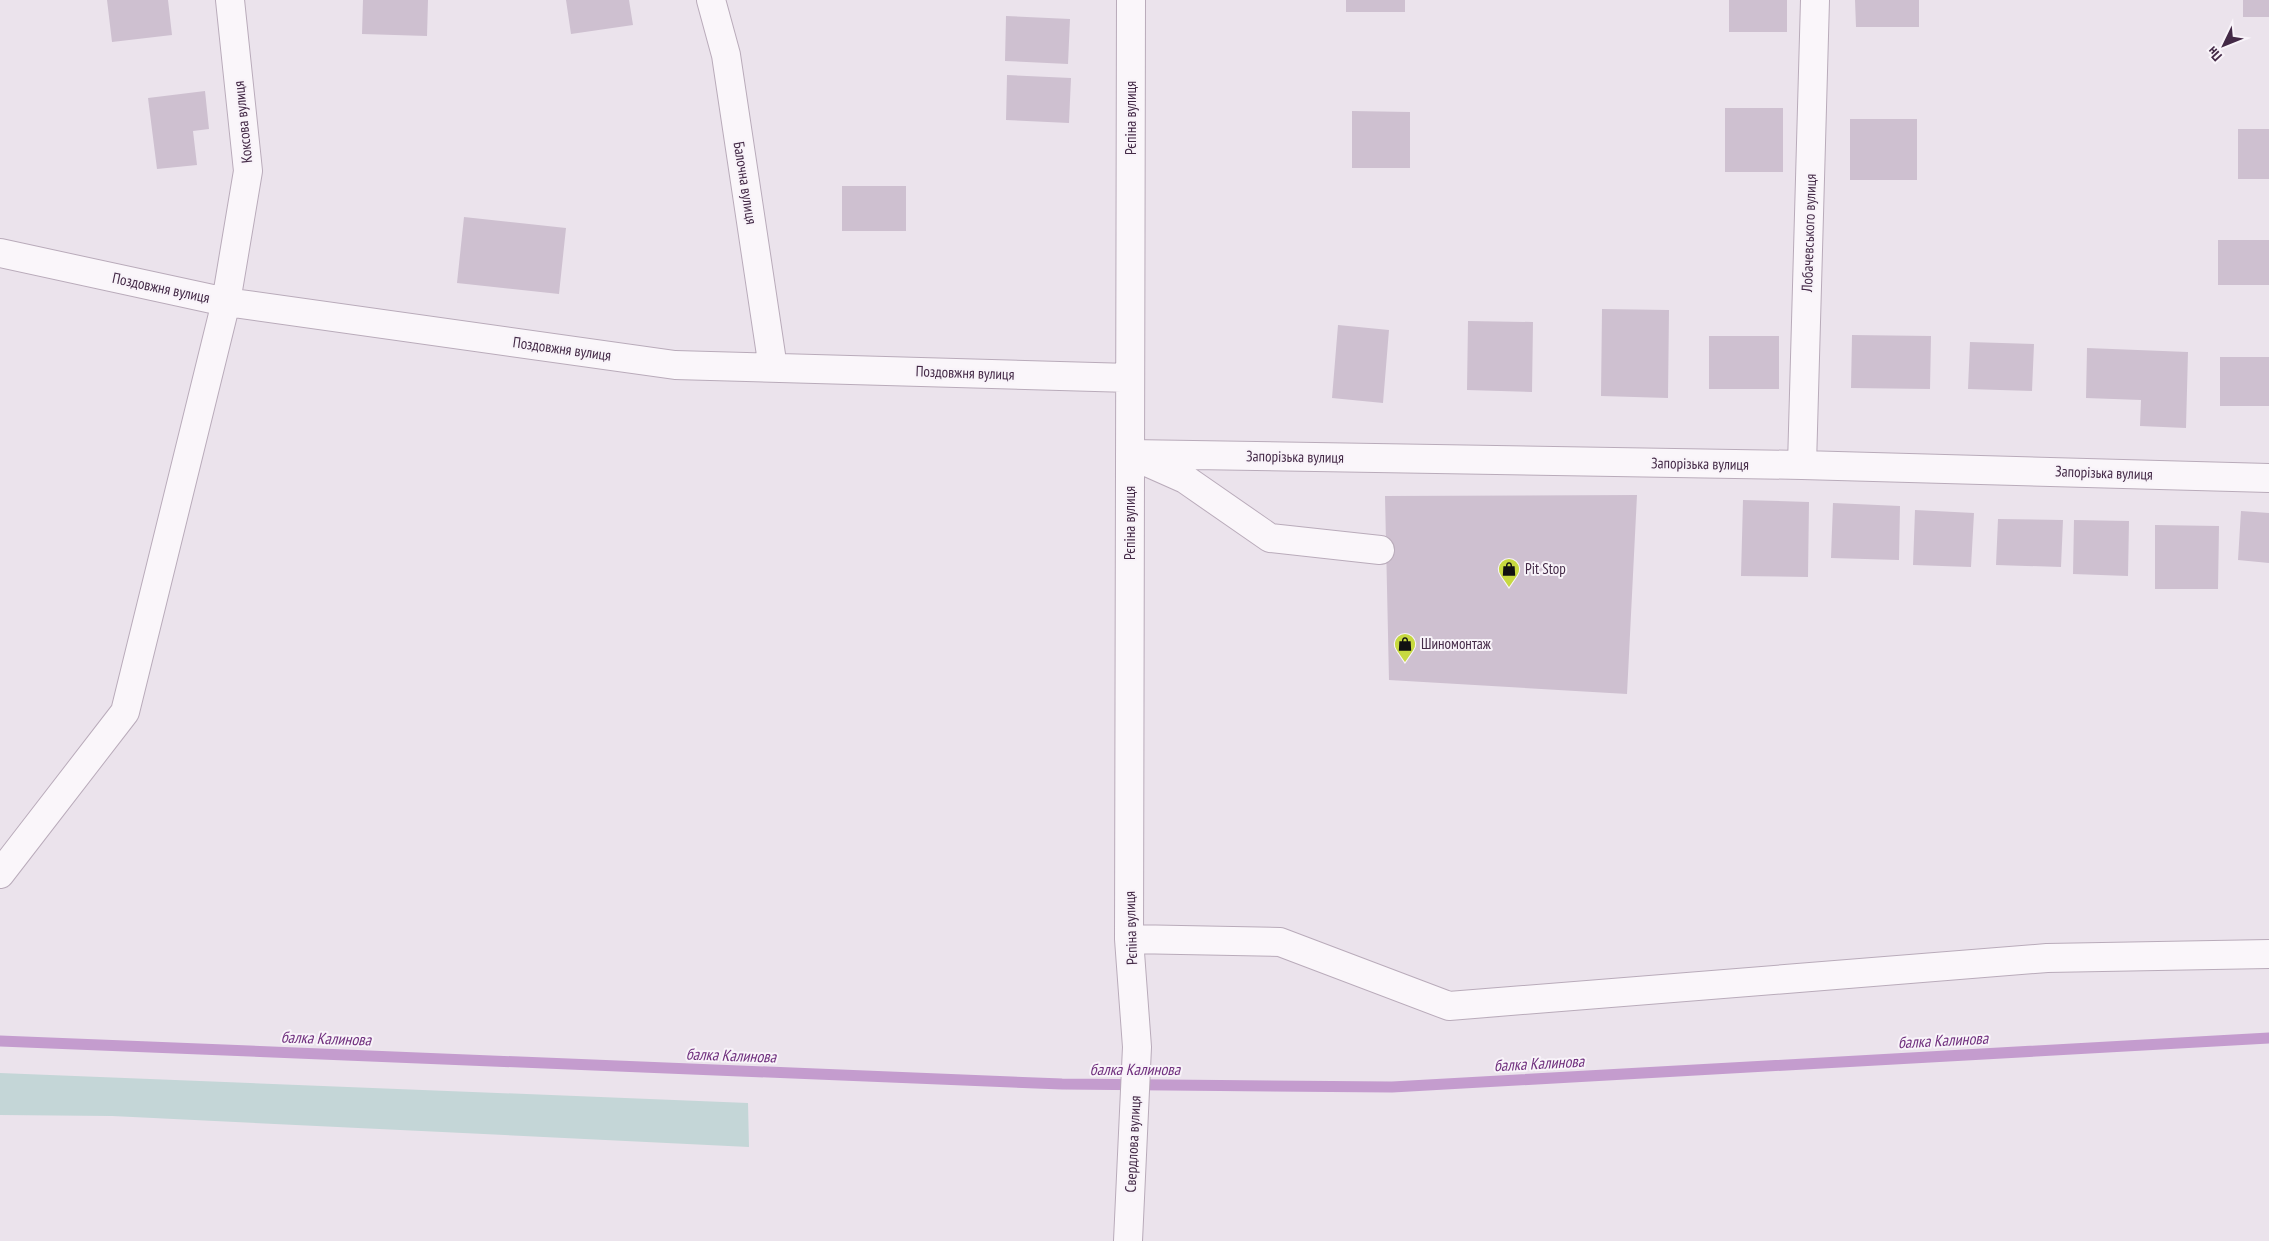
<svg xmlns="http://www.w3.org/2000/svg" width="2269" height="1241" viewBox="0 0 2269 1241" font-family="'PT Sans Narrow',sans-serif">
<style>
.green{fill:#c4d6d7}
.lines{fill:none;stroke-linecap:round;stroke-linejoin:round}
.stream{stroke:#c49cce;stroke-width:11}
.building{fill:#cec0d0}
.minor-casing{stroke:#b9abba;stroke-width:30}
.minor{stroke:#faf6fa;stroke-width:28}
.labels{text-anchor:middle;stroke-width:4;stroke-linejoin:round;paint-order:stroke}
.street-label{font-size:15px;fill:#432946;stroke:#f8f3f9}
.poi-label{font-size:15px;fill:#432946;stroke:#f8f3f9;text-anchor:start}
.water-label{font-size:16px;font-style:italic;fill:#70307e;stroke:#f8f3f9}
</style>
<rect width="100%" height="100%" fill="#ebe3ec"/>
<path class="green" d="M0 1073 748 1103 749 1147 112 1116 0 1115Z"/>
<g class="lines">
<path class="stream" d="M0 1041 1062 1084 1392 1087 2269 1038"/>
</g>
<path class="building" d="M107 0H168L172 35 112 42Z
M363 0H428L427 36 362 34Z
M566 0H629L633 25 571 34Z
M1346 0H1405V12H1346Z
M1729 0H1787V32H1729Z
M1855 0H1919V27H1856Z
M2243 0H2269V17H2243Z
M1006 16 1070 19 1068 64 1005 61Z
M1007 75 1071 78 1069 123 1006 120Z
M205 91 209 129 193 131 197 165 157 169 148 98Z
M1725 108H1783V172H1725Z
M1352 111 1410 112V168H1352Z
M1850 119H1917V180H1850Z
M2238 129H2269V179H2238Z
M842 186H906V231H842Z
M464 217 566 228 559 294 457 283Z
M2218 240H2269V285H2218Z
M1602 309 1669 310 1668 398 1601 396Z
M1468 321 1533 322 1532 392 1467 390Z
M1338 325 1389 330 1383 403 1332 398Z
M1852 335 1931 336 1930 389 1851 388Z
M1709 336H1779V389H1709Z
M1970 342 2034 344 2032 391 1968 389Z
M2087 348 2188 352 2186 428 2140 426 2141 400 2086 398Z
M2220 357H2269V406H2220Z
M1637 495 1627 694 1389 680 1385 496Z
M1743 500 1809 502 1808 577 1741 576Z
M1833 503 1900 506 1899 560 1831 558Z
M1915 510 1974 513 1971 567 1913 565Z
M2241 511 2269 513V563L2238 560Z
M1998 519 2063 520 2061 567 1996 565Z
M2074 520 2129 521 2128 576 2073 574Z
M2155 525 2219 526 2218 589H2155Z"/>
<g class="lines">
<g class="minor-casing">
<path id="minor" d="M711 0 726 55 773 368
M0 253 226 302 675 365 1130 378
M1130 454 1802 465 2269 478
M1140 459 1185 479 1270 538 1380 550
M1802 465 1815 0
M0 874 125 712 226 302 248 171 230 0
M1129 939 1280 942 1449 1006 2047 958 2269 954
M1128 1241 1137 1047 1129 939 1131 0"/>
</g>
<use href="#minor" class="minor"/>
</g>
<defs>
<g id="shop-pin" transform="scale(1.125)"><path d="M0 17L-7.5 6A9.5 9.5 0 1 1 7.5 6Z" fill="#c7d940" stroke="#f8f3f9"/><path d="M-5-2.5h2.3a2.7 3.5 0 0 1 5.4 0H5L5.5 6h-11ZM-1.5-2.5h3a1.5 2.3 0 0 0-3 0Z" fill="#111"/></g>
</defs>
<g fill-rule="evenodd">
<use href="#shop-pin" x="1509" y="569"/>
<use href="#shop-pin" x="1405" y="644"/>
</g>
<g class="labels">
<g class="street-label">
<text transform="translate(1131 118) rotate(-90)" y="5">Рєпіна вулиця</text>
<text transform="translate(243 122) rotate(-96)" y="5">Коксова вулиця</text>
<text transform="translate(745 183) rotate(81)" y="5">Балочна вулиця</text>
<text transform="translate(1809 233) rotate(-88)" y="5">Лобачевського вулиця</text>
<text transform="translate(161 288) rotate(12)" y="5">Поздовжня вулиця</text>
<text transform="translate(562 349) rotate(8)" y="5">Поздовжня вулиця</text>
<text transform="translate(965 373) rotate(2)" y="5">Поздовжня вулиця</text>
<text transform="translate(1295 457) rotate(1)" y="5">Запорізька вулиця</text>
<text transform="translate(1700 464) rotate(1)" y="5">Запорізька вулиця</text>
<text transform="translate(2104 473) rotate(2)" y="5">Запорізька вулиця</text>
<text transform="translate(1130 523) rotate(-90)" y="5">Рєпіна вулиця</text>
<text transform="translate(1131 928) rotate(-92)" y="5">Рєпіна вулиця</text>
<text transform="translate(1133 1144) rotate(-87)" y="5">Свердлова вулиця</text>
</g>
<g class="poi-label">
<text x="1525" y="574">Pit Stop</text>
<text x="1421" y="649">Шиномонтаж</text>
</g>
<g class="water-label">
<text transform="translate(326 1038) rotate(2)" y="6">балка Калинова</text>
<text transform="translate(1943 1040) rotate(-3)" y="6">балка Калинова</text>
<text transform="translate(731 1055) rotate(2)" y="6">балка Калинова</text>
<text transform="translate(1539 1063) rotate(-3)" y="6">балка Калинова</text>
<text x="1135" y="1075">балка Калинова</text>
</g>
</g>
<g transform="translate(2224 45) rotate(227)" stroke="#f8f3f9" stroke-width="4" paint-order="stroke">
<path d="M0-4L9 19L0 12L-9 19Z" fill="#432946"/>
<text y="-8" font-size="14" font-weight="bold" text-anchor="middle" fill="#432946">Пн</text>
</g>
</svg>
